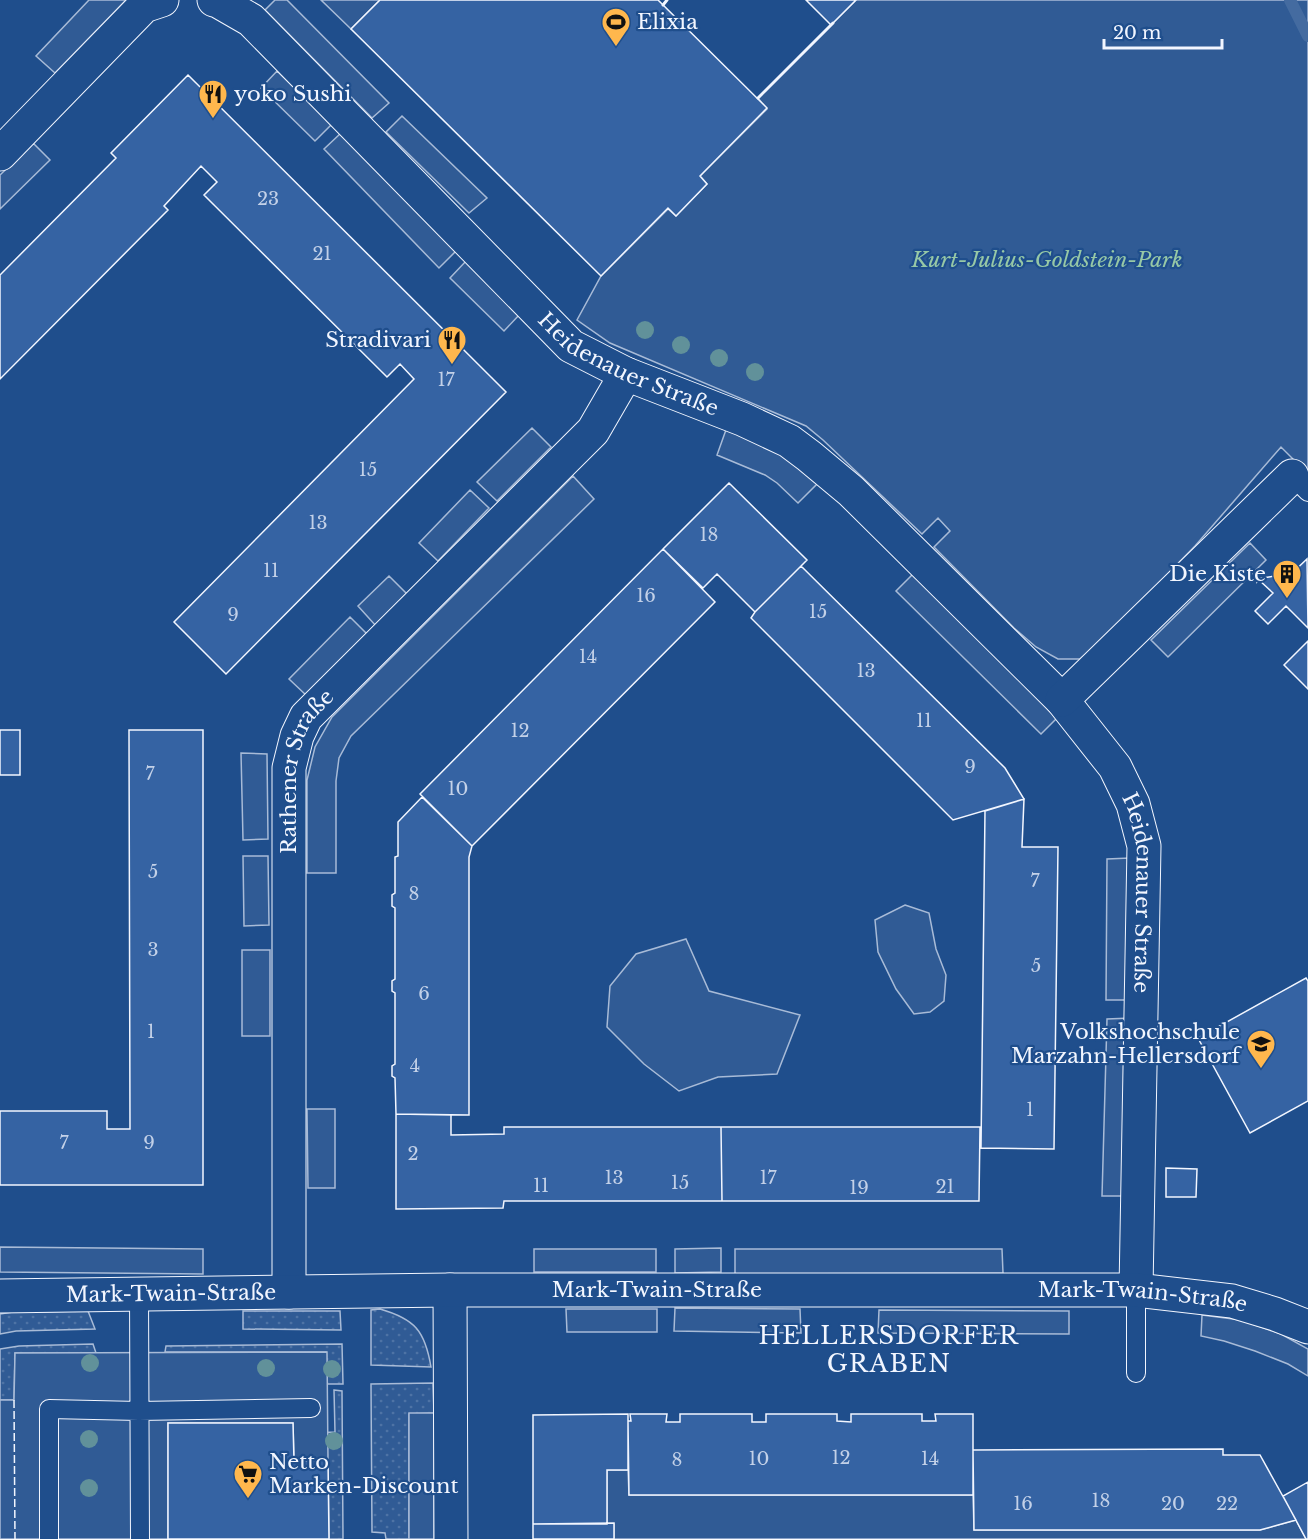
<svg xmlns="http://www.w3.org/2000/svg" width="1308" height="1539" viewBox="0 0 1308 1539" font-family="'Libre Baskerville',serif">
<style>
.grass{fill:url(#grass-dots);stroke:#a8bbd7;stroke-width:1.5}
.built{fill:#305b95;stroke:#a8bbd7;stroke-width:1.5}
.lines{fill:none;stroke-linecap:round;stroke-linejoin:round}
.stream{stroke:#446ba0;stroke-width:12}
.building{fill:#3563a3;stroke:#f2f6ff;stroke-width:1.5}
.service-casing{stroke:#f2f6ff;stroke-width:20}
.minor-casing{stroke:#f2f6ff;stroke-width:35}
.service{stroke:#1f4e8c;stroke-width:18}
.minor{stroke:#1f4e8c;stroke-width:33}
.fence{stroke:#f2f6ff;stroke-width:1.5;stroke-dasharray:8 3;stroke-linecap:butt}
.wall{stroke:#f2f6ff;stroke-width:3}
.tree{fill:#61919a}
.labels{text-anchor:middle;stroke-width:4.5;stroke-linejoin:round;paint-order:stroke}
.number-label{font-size:18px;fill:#c3d1e8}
.poi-label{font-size:21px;fill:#f2f6ff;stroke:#1f4e8c;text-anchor:start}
.park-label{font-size:21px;font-style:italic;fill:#97c8a6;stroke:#1f4e8c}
.street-label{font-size:21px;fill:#f2f6ff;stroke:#1f4e8c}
.quarter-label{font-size:24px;letter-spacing:1.5px;fill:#f2f6ff;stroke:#1f4e8c}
</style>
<defs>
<pattern id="grass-dots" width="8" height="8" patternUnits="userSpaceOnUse" patternTransform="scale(1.5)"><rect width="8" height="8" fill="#305b95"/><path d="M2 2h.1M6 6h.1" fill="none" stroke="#4e73a5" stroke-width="1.8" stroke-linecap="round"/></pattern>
</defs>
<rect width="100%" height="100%" fill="#1f4e8c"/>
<path class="grass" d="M380 1309C415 1319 425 1331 431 1367L371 1365V1310Z
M88 1311 95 1329 16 1331 0 1334V1314L13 1312Z
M243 1311H340L341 1330 243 1329Z
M93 1344 96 1353H15L14 1400H0V1349L19 1346Z
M342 1344 343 1384H327L326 1352H165L166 1346Z
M433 1383 434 1413 409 1414V1539H386L385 1533 372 1532 371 1384Z
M334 1390 342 1391 343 1539H329L328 1461 315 1433 335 1432Z"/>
<path class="built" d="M89 0H126L55 73 36 56Z
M275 0H287L389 103 372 118 265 10Z
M321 0H380L351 29Z
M856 0H1308V474L1281 447 1195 546 1104 639 1080 659H1058L1036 647 1014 628 934 547 950 531 938 518 922 534 823 440 806 426 610 343 577 320 601 276 668 209 676 216 707 184 700 176 767 109 758 98Z
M277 71 332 124 315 141 261 88Z
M402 116 487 198 469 213 386 132Z
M341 133 456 251 439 268 324 149Z
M33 143 50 160 0 209V175Z
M466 261 520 314 504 331 450 278Z
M727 427 773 445 820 481 798 503 777 483 765 475 717 455Z
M532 428 551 447 497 501 477 482Z
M573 476 594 499 351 736 339 758 336 781V873H307V780L315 747 332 717Z
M470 490 489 508 438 561 419 543Z
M1250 543 1266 560 1168 657 1151 640Z
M913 574 1058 717 1041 734 896 591Z
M389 576 408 595 376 626 358 606Z
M350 617 367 634 307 696 289 679Z
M241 753 267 754 268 839 243 840Z
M243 856H268L269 925 244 926Z
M1130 858V1000H1106L1107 859Z
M905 905 929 913 936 949 946 975 944 1001 930 1012 914 1014 896 989 878 952 875 920Z
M686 939 709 991 800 1015 777 1074 718 1077 679 1091 644 1064 607 1027 610 986 636 954Z
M242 950H270V1036H242Z
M1131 1018 1128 1196H1102L1107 1019Z
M307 1109H335V1188H308Z
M0 1247 203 1249V1274L0 1272Z
M721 1248V1272L675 1273V1249Z
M534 1249H656V1272H534Z
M735 1249H1002L1003 1273 735 1274Z
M675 1308 800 1309 801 1333 674 1331Z
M566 1309H657V1332H567Z
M879 1310 1069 1311V1334L878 1333Z
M1202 1315 1241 1320 1281 1334 1308 1349V1376L1288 1364 1255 1351 1224 1341 1201 1336Z
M327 1352 328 1460 294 1461 293 1423H168V1539H0V1400H14L15 1353Z
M409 1413H434V1539H409Z
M607 1470H628L629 1495H973L974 1530H1260L1296 1520 1306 1539H614V1524H607Z"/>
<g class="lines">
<path class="stream" d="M1290 0 1308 36"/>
</g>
<path class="building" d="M380 0H658L767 108 700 176 707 184 676 216 668 208 601 276 351 29Z
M806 0H856L831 25Z
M188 75 506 392 226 674 174 622 414 379 400 364 387 377 204 195 217 182 201 166 164 206 168 210 0 379V275L116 158 111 153Z
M729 483 807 560 755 612 717 574 703 588 663 549Z
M663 549 715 602 472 846 420 794Z
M1307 559 1308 628 1286 606 1268 624 1255 611 1273 593 1259 580 1257 582V579L1275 576H1289Z
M801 566 1005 768 1024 799 953 820 751 618 755 612Z
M1308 641V689L1284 665Z
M0 730H20V775H0Z
M129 730H203V1185H0V1111H107V1129H130Z
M422 797 472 846 469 857V1115L396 1114 395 1078 392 1076V1066L395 1064V993L392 991V981L395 979V908L392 906V895L395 893V857L398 856V822Z
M1024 799 1022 847H1058L1054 1149 981 1148 985 811Z
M1306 978 1308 981V1101L1250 1133 1198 1038Z
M396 1114 451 1115V1135L504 1134V1127H721L722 1201H504L503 1208 396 1209Z
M721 1127H980L979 1201H722Z
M1166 1168 1197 1169 1196 1197H1166Z
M628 1414V1470H607V1524H533V1415Z
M630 1414H667L666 1422H680V1414H752V1422H766V1414H837V1421L851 1422V1414H922V1421H936L935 1414H973V1495H629L628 1421H631Z
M168 1423H293L294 1461 328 1460 329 1539H168Z
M1223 1449V1455H1260L1296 1520 1260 1530H974L973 1450Z
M1308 1482V1539H1306L1283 1496Z
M614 1523V1539H533V1524Z"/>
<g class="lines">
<g class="service-casing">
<path id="service" d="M1292 476 1308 492
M139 1294 140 1539
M1136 1373V1290
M49 1539V1409L139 1411 311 1408"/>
</g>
<g class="minor-casing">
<g id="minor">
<path id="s1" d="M214 0 218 1 251 20 571 346 626 374 742 419 789 441 809 456 851 491 1062 700 1115 767 1133 804 1144 846 1136 1290"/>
<path d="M0 154 144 6 162 0"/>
<path d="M1062 700 1292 476"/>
<path d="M450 1290 451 1539"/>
<path id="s2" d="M289 1292V768L297 736 306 717 593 431 626 374"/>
<path id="s3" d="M0 1296 450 1290H1136L1232 1301 1275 1314 1308 1327"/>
</g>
</g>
<use href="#service" class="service"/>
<use href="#minor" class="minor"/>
<path class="fence" d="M14 1400 15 1539"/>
<path class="wall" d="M663 5 667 0
M758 98 833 23"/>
</g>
<g class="tree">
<circle cx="645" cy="330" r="9"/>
<circle cx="681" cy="345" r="9"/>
<circle cx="719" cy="358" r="9"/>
<circle cx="755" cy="372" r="9"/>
<circle cx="90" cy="1363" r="9"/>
<circle cx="266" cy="1368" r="9"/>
<circle cx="332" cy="1369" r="9"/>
<circle cx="89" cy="1439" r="9"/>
<circle cx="334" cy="1441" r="9"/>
<circle cx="89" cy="1488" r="9"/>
</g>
<defs>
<g id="stadium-pin" transform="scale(1.5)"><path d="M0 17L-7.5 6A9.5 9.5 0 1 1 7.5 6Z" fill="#ffb74d" stroke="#1f4e8c"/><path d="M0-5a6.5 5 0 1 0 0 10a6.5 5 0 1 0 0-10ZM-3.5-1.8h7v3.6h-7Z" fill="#111"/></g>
<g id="restaurant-pin" transform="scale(1.5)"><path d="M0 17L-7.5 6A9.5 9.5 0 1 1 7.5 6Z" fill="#ffb74d" stroke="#1f4e8c"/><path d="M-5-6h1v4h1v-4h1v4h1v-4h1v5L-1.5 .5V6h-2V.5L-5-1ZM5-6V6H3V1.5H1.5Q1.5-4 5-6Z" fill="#111"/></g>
<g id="building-pin" transform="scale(1.5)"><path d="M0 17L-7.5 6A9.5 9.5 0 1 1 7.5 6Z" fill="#ffb74d" stroke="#1f4e8c"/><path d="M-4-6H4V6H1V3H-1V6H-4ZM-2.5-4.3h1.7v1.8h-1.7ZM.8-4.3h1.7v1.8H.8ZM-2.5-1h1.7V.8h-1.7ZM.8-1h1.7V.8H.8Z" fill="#111"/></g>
<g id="university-pin" transform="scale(1.5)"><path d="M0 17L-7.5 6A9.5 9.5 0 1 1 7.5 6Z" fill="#ffb74d" stroke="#1f4e8c"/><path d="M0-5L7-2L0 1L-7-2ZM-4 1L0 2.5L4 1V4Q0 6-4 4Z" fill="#111"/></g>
<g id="supermarket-pin" transform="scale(1.5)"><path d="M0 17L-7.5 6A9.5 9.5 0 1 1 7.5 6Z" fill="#ffb74d" stroke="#1f4e8c"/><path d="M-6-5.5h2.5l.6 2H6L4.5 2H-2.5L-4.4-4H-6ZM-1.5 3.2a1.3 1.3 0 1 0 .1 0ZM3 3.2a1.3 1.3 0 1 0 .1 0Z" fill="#111"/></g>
</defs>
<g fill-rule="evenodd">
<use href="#stadium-pin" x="616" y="22"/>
<use href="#restaurant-pin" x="213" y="94"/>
<use href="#restaurant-pin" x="452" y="340"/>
<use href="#building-pin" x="1287" y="574"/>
<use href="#university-pin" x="1261" y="1044"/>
<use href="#supermarket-pin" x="248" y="1474"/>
</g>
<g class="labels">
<g class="number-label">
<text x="268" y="205">23</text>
<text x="322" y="260">21</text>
<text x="446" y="386">17</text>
<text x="368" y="476">15</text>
<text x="318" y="529">13</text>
<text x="709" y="541">18</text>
<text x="271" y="577">11</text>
<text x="646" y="602">16</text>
<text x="818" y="618">15</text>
<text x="233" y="621">9</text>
<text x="588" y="663">14</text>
<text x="866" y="677">13</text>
<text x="924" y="727">11</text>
<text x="520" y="737">12</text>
<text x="970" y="773">9</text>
<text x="150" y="780">7</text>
<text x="458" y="795">10</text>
<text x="153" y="878">5</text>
<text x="1035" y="887">7</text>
<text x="414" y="900">8</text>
<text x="153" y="956">3</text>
<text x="1036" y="972">5</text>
<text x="424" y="1000">6</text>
<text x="151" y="1038">1</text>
<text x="415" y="1072">4</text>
<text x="1030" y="1116">1</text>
<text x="64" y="1149">7</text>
<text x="149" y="1149">9</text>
<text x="413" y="1160">2</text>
<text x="614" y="1184">13</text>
<text x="768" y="1184">17</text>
<text x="680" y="1189">15</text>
<text x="541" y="1192">11</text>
<text x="945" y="1193">21</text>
<text x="859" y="1194">19</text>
<text x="841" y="1464">12</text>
<text x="759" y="1465">10</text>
<text x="930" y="1465">14</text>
<text x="677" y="1466">8</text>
<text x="1101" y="1507">18</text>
<text x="1023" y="1510">16</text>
<text x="1173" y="1510">20</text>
<text x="1227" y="1510">22</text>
</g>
<g class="poi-label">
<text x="637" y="29">Elixia</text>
<text x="234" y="101">yoko Sushi</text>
<text x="431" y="347" text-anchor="end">Stradivari</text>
<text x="1266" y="581" text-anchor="end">Die Kiste</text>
<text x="1240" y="1039" text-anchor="end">Volkshochschule<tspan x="1240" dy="24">Marzahn-Hellersdorf</tspan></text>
<text x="269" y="1469">Netto<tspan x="269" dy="24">Marken-Discount</tspan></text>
</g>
<g class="park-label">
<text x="1047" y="267">Kurt-Julius-Goldstein-Park</text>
</g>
<g class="street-label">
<text dy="7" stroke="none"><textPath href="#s1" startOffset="558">Heidenauer Straße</textPath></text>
<text dy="7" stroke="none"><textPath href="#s2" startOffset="525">Rathener Straße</textPath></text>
<text dy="7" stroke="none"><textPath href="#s1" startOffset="1330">Heidenauer Straße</textPath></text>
<text dy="7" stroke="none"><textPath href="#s3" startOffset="657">Mark-Twain-Straße</textPath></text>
<text dy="7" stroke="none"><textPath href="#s3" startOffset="171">Mark-Twain-Straße</textPath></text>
<text dy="7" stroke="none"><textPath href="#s3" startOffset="1143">Mark-Twain-Straße</textPath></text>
</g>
<g class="quarter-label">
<text x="889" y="1344">HELLERSDORFER<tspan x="889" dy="28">GRABEN</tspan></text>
</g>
</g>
<path d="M1104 39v9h118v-9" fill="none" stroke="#f2f6ff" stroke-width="3"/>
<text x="1113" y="39" font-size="18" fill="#f2f6ff" stroke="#1f4e8c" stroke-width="4.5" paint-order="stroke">20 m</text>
</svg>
